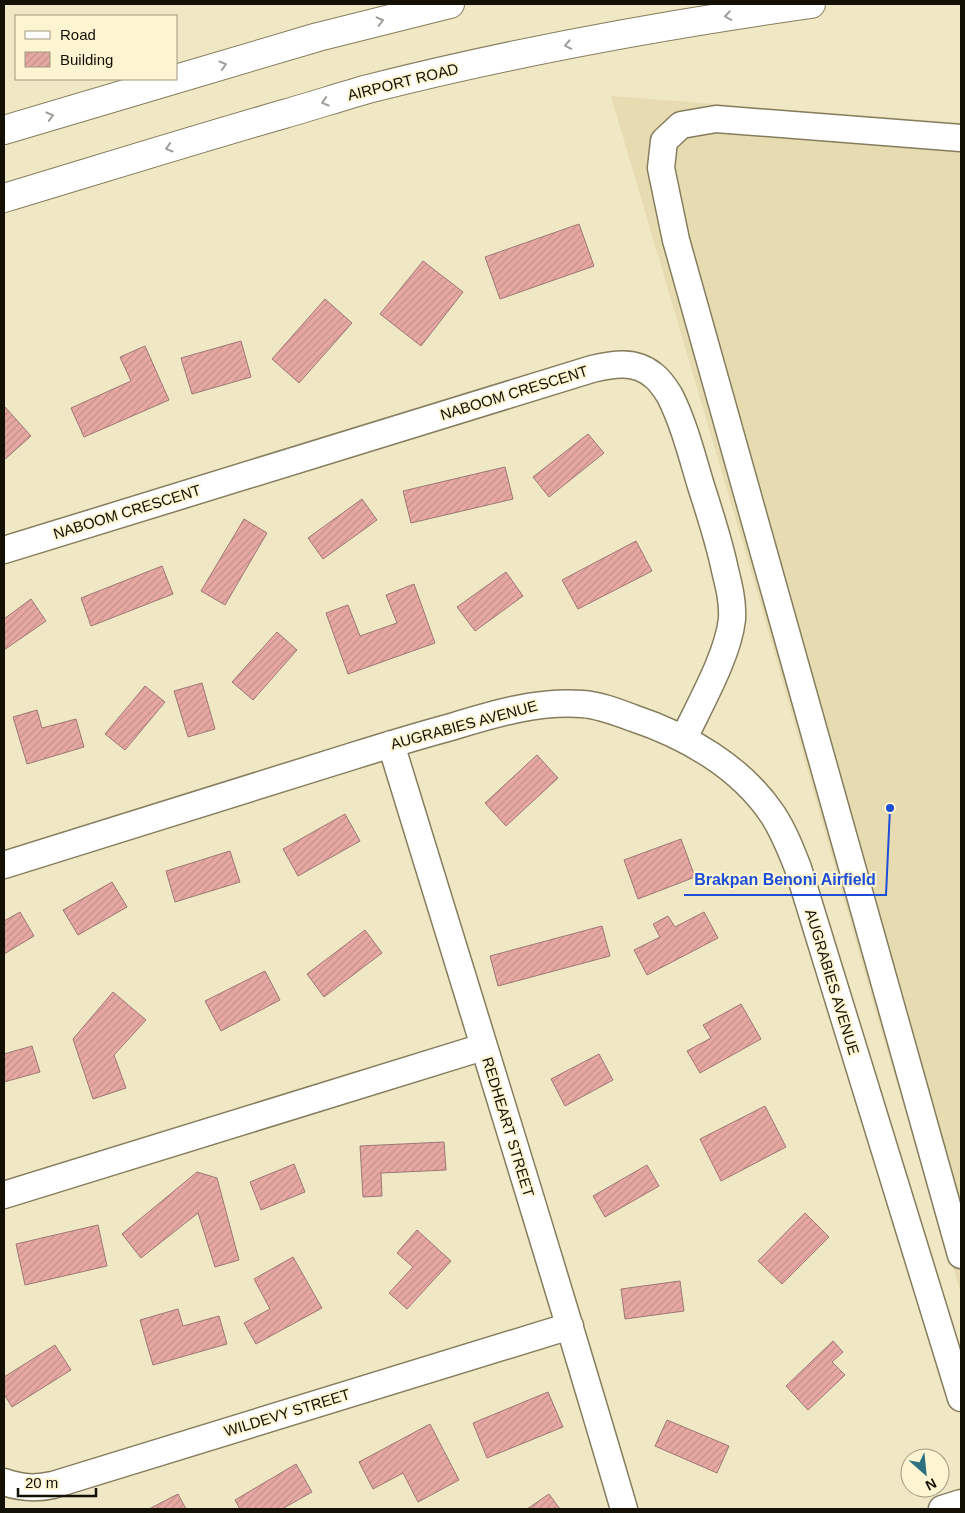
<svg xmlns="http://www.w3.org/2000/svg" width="965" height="1513" viewBox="0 0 965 1513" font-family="Arial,sans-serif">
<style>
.built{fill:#e6dbb1}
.building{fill:url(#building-hatch);stroke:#9d7875}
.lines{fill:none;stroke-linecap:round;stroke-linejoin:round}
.minor-casing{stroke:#857d5d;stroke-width:29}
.major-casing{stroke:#857d5d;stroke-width:30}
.minor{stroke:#fff;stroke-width:26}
.major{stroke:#fff;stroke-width:28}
.oneway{stroke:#a19f9b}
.labels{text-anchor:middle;stroke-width:4;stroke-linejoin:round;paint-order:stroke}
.street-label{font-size:15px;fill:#131005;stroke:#fdf4d1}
.leader{fill:none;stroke:#1d4ed8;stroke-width:2}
.callout-dot{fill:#1d4ed8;stroke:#fdf4d1;stroke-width:2}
.callout-label{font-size:16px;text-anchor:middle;font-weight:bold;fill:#1d4ed8;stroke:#fdf4d1;stroke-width:4;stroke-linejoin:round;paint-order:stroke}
</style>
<defs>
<pattern id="building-hatch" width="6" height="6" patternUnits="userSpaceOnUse" patternTransform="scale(1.25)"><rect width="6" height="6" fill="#e7a8a2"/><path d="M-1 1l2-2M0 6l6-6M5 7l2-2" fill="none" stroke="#c5908a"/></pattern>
</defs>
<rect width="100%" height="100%" fill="#f0e7c4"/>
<path class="built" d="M611 96 961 123V1294L880 1027 756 588Z"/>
<path class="building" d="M579 224 594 266 500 299 485 257Z
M423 261 463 292 421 346 380 314Z
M325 299 352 323 299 383 272 359Z
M241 341 251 377 192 394 181 358Z
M145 346 169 400 84 437 71 408 131 381 120 357Z
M5 407 31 436 4 460V408Z
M588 434 604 453 549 497 533 477Z
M505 467 513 499 411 523 403 491Z
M362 499 377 520 323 559 308 538Z
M244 519 267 533 225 605 201 591Z
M636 541 652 571 578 609 562 580Z
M162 566 173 594 91 626 81 598Z
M506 572 523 596 475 631 457 607Z
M414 584 435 643 348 674 326 613 348 605 360 636 397 623 386 595Z
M31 599 46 621 4 650V619Z
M277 632 297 650 253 700 232 682Z
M202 683 215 729 188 737 174 691Z
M145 686 165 702 125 750 105 734Z
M37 710 42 728 76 719 84 747 27 764 13 717Z
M537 755 558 778 506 826 485 803Z
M345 814 360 841 298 876 283 849Z
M681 839 695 877 638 899 624 860Z
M230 851 240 882 175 902 166 871Z
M112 882 127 907 78 935 63 910Z
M20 912 34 936 4 954V921Z
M704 912 718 938 647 975 634 950 660 937 653 924 668 916 675 927Z
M602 926 610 956 498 986 490 956Z
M365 930 382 953 324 997 307 974Z
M265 971 280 1000 221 1031 205 1001Z
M113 992 146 1020 114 1055 126 1088 93 1099 73 1039Z
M741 1004 761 1039 700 1073 687 1051 711 1038 703 1025Z
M32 1046 40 1072 4 1082V1054Z
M599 1054 613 1080 565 1106 551 1079Z
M765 1106 786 1147 721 1181 700 1139Z
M444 1142 446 1170 381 1173 382 1196 363 1197 360 1146Z
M294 1164 305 1192 261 1210 250 1182Z
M647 1165 659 1186 605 1217 593 1196Z
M197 1172 217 1178 239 1260 215 1267 198 1213 141 1258 122 1234Z
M805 1213 829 1237 782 1284 758 1261Z
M98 1225 107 1266 25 1285 16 1244Z
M417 1230 451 1261 407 1309 389 1293 413 1267 397 1253Z
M293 1257 322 1308 256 1344 244 1323 270 1309 254 1279Z
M680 1281 684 1311 625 1319 621 1289Z
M178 1309 183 1326 219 1316 227 1344 153 1365 140 1320Z
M833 1341 843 1352 832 1362 845 1375 808 1410 786 1386Z
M55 1345 71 1370 12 1407 4 1394V1377Z
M548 1392 563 1427 487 1458 473 1423Z
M667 1420 729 1446 717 1473 655 1446Z
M430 1424 459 1480 418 1502 403 1473 373 1489 359 1462Z
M296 1464 312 1492 282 1509H240L235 1500Z
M178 1494 186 1509H149Z
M549 1494 560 1509H527Z"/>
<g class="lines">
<g class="minor-casing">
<path id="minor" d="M961 138 716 119 681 125 664 141 661 168 676 240 961 1255
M4 550 592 369C613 364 635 360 653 375 661 381 665 388 670 396 684 424 692 456 701 486 710 514 719 541 725 570 729 586 733 602 732 619 728 656 700 704 684 738
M391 744C469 999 549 1253 624 1509
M4 865C120 829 236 793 353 756 385 746 418 736 451 727 494 714 536 701 582 704 599 705 617 712 633 718 687 736 741 767 773 815 784 832 791 850 798 868L961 1398
M4 1195 483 1047
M4 1482C21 1488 35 1489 53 1485L570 1326
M942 1509 961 1503"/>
</g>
<g class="major-casing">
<path id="major" d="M176 79 318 37 450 4
M4 130 176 79
M4 198C97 170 190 141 284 114 312 106 340 97 368 89 514 52 662 25 811 4"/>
</g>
<use href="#minor" class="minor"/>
<use href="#major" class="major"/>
</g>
<defs><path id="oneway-chevron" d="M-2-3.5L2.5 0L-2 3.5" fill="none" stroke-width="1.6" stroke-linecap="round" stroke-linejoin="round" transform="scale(1.25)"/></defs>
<g class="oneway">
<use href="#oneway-chevron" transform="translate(728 16) rotate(171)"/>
<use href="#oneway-chevron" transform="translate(380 21) rotate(-14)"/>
<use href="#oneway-chevron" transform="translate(568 45) rotate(169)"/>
<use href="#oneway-chevron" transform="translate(223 65) rotate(-16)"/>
<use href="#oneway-chevron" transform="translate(325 102) rotate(164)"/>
<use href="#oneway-chevron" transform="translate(50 116) rotate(-17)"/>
<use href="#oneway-chevron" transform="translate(169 148) rotate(163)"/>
</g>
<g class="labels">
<g class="street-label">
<text transform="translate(403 82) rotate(-14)" y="5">AIRPORT ROAD</text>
<text transform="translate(514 393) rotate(-17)" y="5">NABOOM CRESCENT</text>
<text transform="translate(127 512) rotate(-17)" y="5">NABOOM CRESCENT</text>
<text transform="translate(464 725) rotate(-15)" y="5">AUGRABIES AVENUE</text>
<text transform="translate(832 982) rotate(73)" y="5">AUGRABIES AVENUE</text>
<text transform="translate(508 1127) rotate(73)" y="5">REDHEART STREET</text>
<text transform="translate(287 1413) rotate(-17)" y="5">WILDEVY STREET</text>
</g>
</g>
<path class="leader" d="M890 808L886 895H684"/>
<circle class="callout-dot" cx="890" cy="808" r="5"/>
<g class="callout-label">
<text x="785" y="885">Brakpan Benoni Airfield</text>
</g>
<rect width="965" height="1513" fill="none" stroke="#131005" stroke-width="10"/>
<rect x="15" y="15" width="162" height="65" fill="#fdf4d1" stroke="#9f997f"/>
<rect x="25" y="31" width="25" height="8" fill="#ffffff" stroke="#9f997f"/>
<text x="60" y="40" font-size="15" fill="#131005">Road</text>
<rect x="25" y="52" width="25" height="15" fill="url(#building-hatch)" stroke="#9f997f"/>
<text x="60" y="65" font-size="15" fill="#131005">Building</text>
<g transform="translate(925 1473) rotate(153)"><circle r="24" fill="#fdf4d1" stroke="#9f997f"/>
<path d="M0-4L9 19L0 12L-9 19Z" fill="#2d7181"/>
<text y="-8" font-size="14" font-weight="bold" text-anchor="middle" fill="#131005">N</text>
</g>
<path d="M18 1488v8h78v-8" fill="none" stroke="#131005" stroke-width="2.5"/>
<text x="25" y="1488" font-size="15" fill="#131005" stroke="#fdf4d1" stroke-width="4" paint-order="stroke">20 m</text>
</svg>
